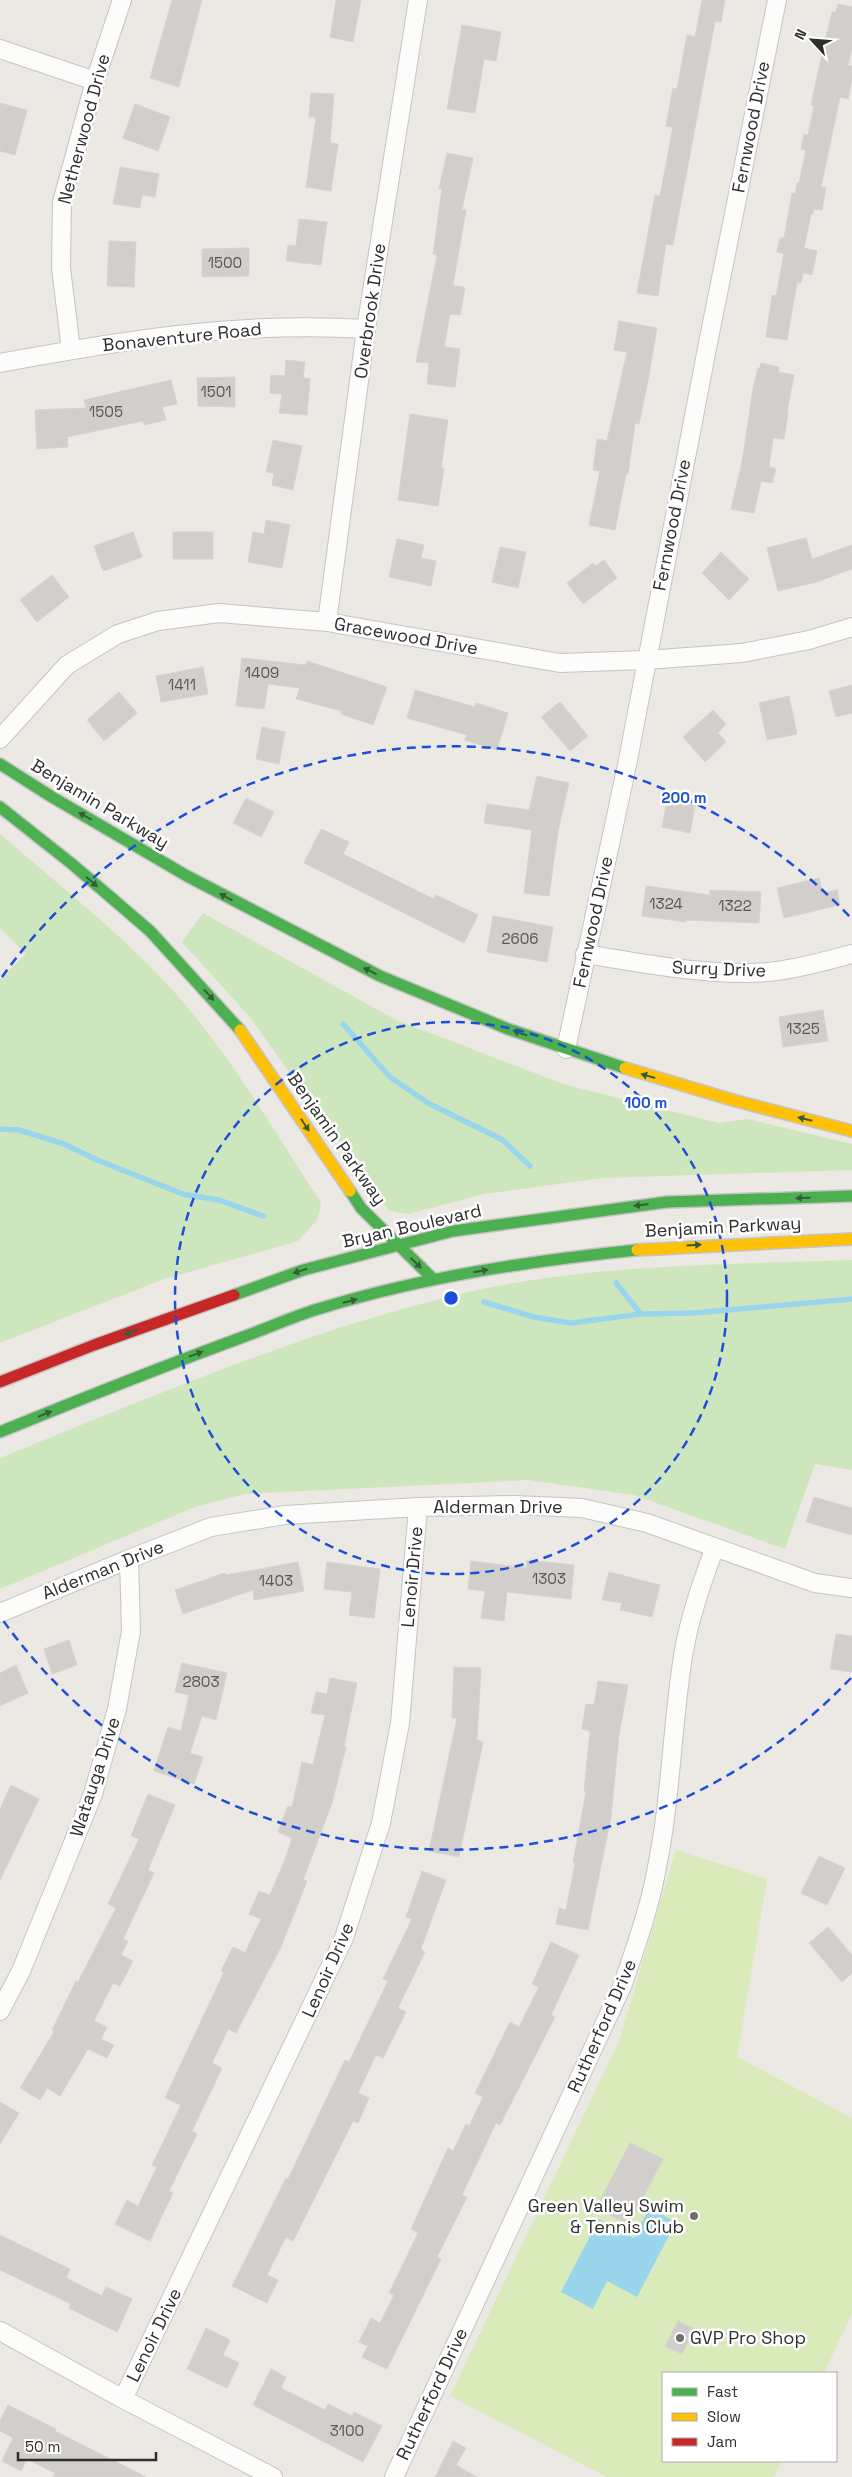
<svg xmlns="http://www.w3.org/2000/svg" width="852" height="2477" viewBox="0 0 852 2477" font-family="'Space Grotesk',sans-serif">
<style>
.green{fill:#cee6be}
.pitch{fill:#d9eabb}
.water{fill:#99d6ec}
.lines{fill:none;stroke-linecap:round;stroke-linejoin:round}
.stream{stroke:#99d6ec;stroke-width:5.5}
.building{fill:#d1cecb;stroke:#d7d4d0}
.street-casing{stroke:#c5c4c5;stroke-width:20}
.fast-casing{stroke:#c6c5c4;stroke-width:14}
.slow-casing{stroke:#c6c5c4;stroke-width:14}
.jam-casing{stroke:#c6c5c4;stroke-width:14}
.street{stroke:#fcfcfb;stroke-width:18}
.fast{stroke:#4caf50;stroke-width:11}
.slow{stroke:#ffc107;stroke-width:11}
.jam{stroke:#c62828;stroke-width:11}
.oneway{fill:#385b3a}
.ring{fill:none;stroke:#1d4ed8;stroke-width:2.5;stroke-dasharray:9 6}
.poi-dot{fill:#706f6e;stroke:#fff;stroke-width:2}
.labels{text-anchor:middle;stroke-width:5;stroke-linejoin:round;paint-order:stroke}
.number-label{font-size:15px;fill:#585857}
.street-label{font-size:18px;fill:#2e2e2e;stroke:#fff}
.poi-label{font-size:18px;fill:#2e2e2e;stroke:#fff;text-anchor:end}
.centre{fill:#1d4ed8;stroke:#fff;stroke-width:2.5}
.ring-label{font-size:15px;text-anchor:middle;font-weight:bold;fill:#1d4ed8;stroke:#fff;stroke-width:5;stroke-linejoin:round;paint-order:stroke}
</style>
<rect width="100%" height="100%" fill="#ece8e4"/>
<path class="green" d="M0 834C63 889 130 940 184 1003 236 1065 277 1135 321 1203L318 1219 298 1241 164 1279 0 1343V979L26 954 0 928Z
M203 913 396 1020 566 1085 719 1123 747 1119 852 1144V1170L603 1178 484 1194 409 1214 389 1211 248 1015 182 942Z
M852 1260V1470L815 1464 785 1549 634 1495 528 1480 245 1494 195 1507 0 1589V1458C115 1411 230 1363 348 1325 404 1308 462 1291 520 1282 629 1264 742 1264 852 1260Z"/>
<path class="pitch" d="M676 1850 767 1879 737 2057 852 2118V2314L824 2373H663V2461H782L774 2477H607L450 2396 619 2041Z"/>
<path class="water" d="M649 2208 676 2222 637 2297 607 2281 593 2309 561 2292 599 2219 634 2238Z"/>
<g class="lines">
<path class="stream" d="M343 1024 390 1077 428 1103 503 1140 530 1166
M0 1129 19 1130 64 1144 97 1160 183 1194 219 1200 263 1216
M616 1283 641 1314
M484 1302 534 1317 571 1323 641 1314 693 1313 852 1299"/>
</g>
<path class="building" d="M172 0H202L179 87 150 78Z
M336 0H361L353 42 330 37Z
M702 0H725L721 22 715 21 673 245 666 244 658 296 637 293 655 195 660 196 673 127 666 126 673 88 677 89 687 35 695 37Z
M838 4 852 7V48L848 65 852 66V79L848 99 840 97 821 187 826 188 822 210 814 209 813 214H811L804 248 817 251 812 275 803 273 801 283H797L787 340 766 337 772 295 776 296 784 254 777 252 780 238H784L792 193 795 194 797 183H799L806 150 801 149 804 134 808 135 814 106 811 105 820 63 832 12H836Z
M462 25 501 32 496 61 484 59 475 113 447 109Z
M311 93 334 94 330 143 338 144 331 191 306 187 316 117H309Z
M0 103 27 110 15 155 0 151Z
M135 104 170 117 158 151 123 138Z
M447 153 473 158 462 210H466L453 285 465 288 460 315 450 314 444 347 460 349 455 387 427 384 429 363 416 362 437 255 433 254 442 189H439Z
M120 167 159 174 155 197 142 195 140 208 113 204Z
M299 219 327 222 321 265 286 261 288 245 296 246Z
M109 241 136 242 134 287 107 286Z
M249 248V276L202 277V249Z
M619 321 657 328 648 380 639 424 635 423 628 474H626L615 530 589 525 600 471 593 470 597 439 607 441 627 352 614 350Z
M286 360 305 362 303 378 310 379 307 415 279 413 282 394 270 393 271 375 285 376Z
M761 363 779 367 778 372 794 375 787 412 788 413 784 439 773 438 769 467 776 469 772 483 761 481 754 513 731 509 742 462 753 389 758 368H760Z
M235 377V407L198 406 197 378Z
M171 380 177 404 162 407 166 420 144 425 143 421 67 437 68 447 37 449 35 410 86 408 84 400Z
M410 414 448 420 441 468H444L438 506 398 500Z
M273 440 302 446 293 490 272 485 274 473 266 472Z
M266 520 290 525 282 568 248 562 253 532 264 534Z
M133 532 142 557 103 571 94 546Z
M173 532H213V559H173Z
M806 538 812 559 852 545V569L817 582 778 591 767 548Z
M397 539 424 545 421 558 436 561 431 586 389 577Z
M500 547 526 552 518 588 492 582Z
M721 552 749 579 729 600 702 573Z
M604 560 617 578 583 604 567 583 593 563 596 566Z
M52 575 69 597 37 622 20 600Z
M242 658 306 665 307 661 387 687 373 725 341 714 342 711 296 699 300 688 268 684 264 709 236 706Z
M203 667 208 694 161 702 156 676Z
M852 685V713L836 717 829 691Z
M415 690 475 707 476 703 508 713 497 750 465 740 467 735 407 718Z
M119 692 137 713 104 741 87 720Z
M789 696 797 734 767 740 759 703Z
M560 702 588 736 570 751 541 717Z
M713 710 726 724 718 733 726 742 705 762 683 737Z
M262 727 285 732 279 764 256 759Z
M537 776 569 783 558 831 549 896 524 893 532 830 484 823 487 804 529 810Z
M669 791 697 796 690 833 662 827Z
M246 798 274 812 261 837 233 823Z
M321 829 349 842 343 854 434 899 436 895 478 915 464 943 304 863Z
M819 878 823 893 837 890 840 905 784 918 777 888Z
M646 886 710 895V890L761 892 759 923 686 920V922L642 916Z
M493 916 553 927 547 962 487 952Z
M823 1010 828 1041 783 1047 779 1017Z
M814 1497 852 1508V1535L806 1522Z
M527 1560 574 1565 571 1599 507 1592 504 1621 481 1618 485 1591 468 1589 471 1561 526 1568Z
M298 1562 304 1591 254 1600 253 1590 183 1614 175 1590 225 1573 226 1575Z
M327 1562 380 1569 374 1618 349 1615 352 1592 324 1589Z
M609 1572 660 1585 652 1617 620 1610 622 1603 602 1600Z
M836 1634 852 1636V1672L830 1669Z
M69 1640 77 1665 52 1674 44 1649Z
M182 1663 227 1673 216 1720 202 1716 190 1753 203 1757 194 1784 154 1771 168 1727 181 1731 189 1695 175 1692Z
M16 1665 28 1693 0 1706V1673Z
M454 1667 481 1668 477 1740 483 1742 459 1857 429 1851 457 1718H452Z
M330 1678 357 1683 344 1746 346 1747 332 1803 303 1880 307 1881 281 1947 236 2033 228 2029 212 2063 222 2068 192 2131 197 2134 169 2191 173 2193 150 2241 115 2224 127 2200 138 2206 157 2167 152 2165 181 2105 165 2098 224 1972 221 1971 233 1947 245 1953 261 1919 249 1914 259 1891 270 1895 286 1857 292 1838 278 1832 288 1806 292 1807 302 1762 313 1765 325 1715 311 1713 316 1692 327 1694Z
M598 1681 628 1685 619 1735 611 1817 588 1930 556 1924 559 1908 566 1910 575 1863H573L586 1792H584L590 1731 582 1729 586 1704 594 1705Z
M11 1785 39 1799 0 1880V1809Z
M148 1794 175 1805 148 1870 154 1873 123 1939 128 1941 121 1955 133 1961 120 1986 113 1983 94 2021 107 2027 101 2039 114 2045 107 2058 88 2049 60 2096 47 2088 40 2100 20 2088 54 2032 52 2030 76 1981 78 1982 116 1908 108 1904 139 1839 131 1836Z
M819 1856 845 1868 827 1905 801 1893Z
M422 1871 446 1880 421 1949 425 1952 398 2008 406 2012 383 2058 376 2055 358 2093 369 2098 358 2123 353 2121 293 2241 286 2237 267 2275 278 2280 267 2303 232 2286 286 2178 288 2179 345 2060 349 2062 388 1981 383 1979 412 1919 406 1917Z
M828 1927 852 1955V1973L842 1982 809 1943Z
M551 1942 579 1955 551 2015 555 2017 500 2125 496 2123 462 2195 467 2197 437 2257 441 2259 387 2369 362 2357 368 2346 359 2342 371 2318 380 2323 394 2295 389 2293 418 2233 411 2229 448 2148 453 2151 466 2124 469 2126 483 2097 475 2093 510 2022 519 2027 539 1987 532 1984Z
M0 2102 19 2113 0 2144Z
M630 2143 663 2159 629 2225 596 2208Z
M0 2235 70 2269 66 2278 102 2296 106 2287 132 2299 117 2332 69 2308 71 2304 0 2270Z
M678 2321 695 2329 682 2354 665 2346Z
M206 2328 230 2340 223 2355 239 2363 227 2388 187 2369Z
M271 2369 286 2377 281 2388 325 2410 328 2404 352 2416 354 2412 382 2426 363 2462 253 2405Z
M8 2405 56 2429 55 2431 146 2477H53L55 2473 27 2459 21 2471 2 2461 13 2438 0 2431V2421Z
M453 2441 466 2448 456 2465 477 2477H435Z"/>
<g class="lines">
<g class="street-casing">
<path id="street" d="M0 49 95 81
M71 350 61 268 62 202 95 81 122 0
M0 363C124 340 240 321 366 329
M327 622 366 329 418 0
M0 739 67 665 118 634 158 621 219 613 327 622 560 663 646 660 742 653 809 640 852 627
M585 954C639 963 693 973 747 973 783 973 818 963 852 954
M566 1049 627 765 709 338 777 0
M0 1613 129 1559 211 1527 285 1515 418 1507 515 1505 582 1508 647 1523 815 1583 852 1588
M0 2011 21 1971 93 1794 117 1709 131 1631 129 1559
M0 2331 123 2399 273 2477
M123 2399 344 1938 381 1823 400 1723 418 1507
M394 2477 623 1984C636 1946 650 1907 657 1867 671 1798 672 1726 683 1656 689 1619 702 1582 715 1547"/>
</g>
<g class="fast-casing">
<path id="fast" d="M0 764 52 797 187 876 380 976 508 1029 625 1068
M0 807 72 864 150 931 240 1030
M350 1191 361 1208 433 1279
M234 1295 303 1270 453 1231 667 1202 852 1196
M0 1432C81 1399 161 1367 243 1337 268 1328 292 1317 318 1309 422 1277 529 1261 637 1250"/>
</g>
<g class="slow-casing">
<path id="slow" d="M240 1030 350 1191
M625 1068 736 1101 852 1131
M637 1250 852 1239"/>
</g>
<g class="jam-casing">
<path id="jam" d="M0 1382 94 1345 234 1295"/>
</g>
<use href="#street" class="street"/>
<use href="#fast" class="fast"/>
<use href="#slow" class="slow"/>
<use href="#jam" class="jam"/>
</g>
<defs><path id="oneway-solid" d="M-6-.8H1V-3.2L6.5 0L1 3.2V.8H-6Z" transform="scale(1.25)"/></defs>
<g class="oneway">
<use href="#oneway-solid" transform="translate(85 816) rotate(-150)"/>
<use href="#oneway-solid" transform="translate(92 882) rotate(41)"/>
<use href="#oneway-solid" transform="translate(226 897) rotate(-151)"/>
<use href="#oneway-solid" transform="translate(370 971) rotate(-154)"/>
<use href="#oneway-solid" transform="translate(209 995) rotate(47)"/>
<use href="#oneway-solid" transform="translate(520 1033) rotate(-161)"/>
<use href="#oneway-solid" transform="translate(648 1076) rotate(-164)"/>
<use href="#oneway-solid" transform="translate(805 1119) rotate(-166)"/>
<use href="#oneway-solid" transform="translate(305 1125) rotate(56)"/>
<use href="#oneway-solid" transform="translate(803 1198) rotate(178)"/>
<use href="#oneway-solid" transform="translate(641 1205) rotate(173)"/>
<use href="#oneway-solid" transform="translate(694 1245) rotate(-4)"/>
<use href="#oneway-solid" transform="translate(416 1263) rotate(44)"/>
<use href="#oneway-solid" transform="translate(300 1271) rotate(162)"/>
<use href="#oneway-solid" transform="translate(481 1271) rotate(-10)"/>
<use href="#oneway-solid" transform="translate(350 1301) rotate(-14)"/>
<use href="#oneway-solid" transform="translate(131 1332) rotate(160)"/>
<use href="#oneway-solid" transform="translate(196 1354) rotate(-20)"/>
<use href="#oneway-solid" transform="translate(45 1414) rotate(-22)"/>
</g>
<g class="ring">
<circle cx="451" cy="1298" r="276"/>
<path d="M851 1678A552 552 0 0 1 2 1619M2 977A552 552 0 0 1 851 918"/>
</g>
<g class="poi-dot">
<circle cx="694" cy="2216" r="5"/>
<circle cx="680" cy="2338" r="5"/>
</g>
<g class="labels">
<g class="number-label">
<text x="225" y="268">1500</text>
<text x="216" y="397">1501</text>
<text x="106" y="417">1505</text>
<text x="262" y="678">1409</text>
<text x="182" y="690">1411</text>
<text x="666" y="909">1324</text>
<text x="735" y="911">1322</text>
<text x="520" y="944">2606</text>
<text x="803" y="1034">1325</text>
<text x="549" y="1584">1303</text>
<text x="276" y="1586">1403</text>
<text x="201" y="1687">2803</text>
<text x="347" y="2436">3100</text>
</g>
<g class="street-label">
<text transform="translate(751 127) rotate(-79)" y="6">Fernwood Drive</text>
<text transform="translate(84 129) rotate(-75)" y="6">Netherwood Drive</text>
<text transform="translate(370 311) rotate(-82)" y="6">Overbrook Drive</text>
<text transform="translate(182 337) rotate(-6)" y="6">Bonaventure Road</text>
<text transform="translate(672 525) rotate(-79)" y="6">Fernwood Drive</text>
<text transform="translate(406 636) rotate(10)" y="6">Gracewood Drive</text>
<text transform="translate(100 804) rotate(31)" y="6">Benjamin Parkway</text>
<text transform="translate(593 922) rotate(-78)" y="6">Fernwood Drive</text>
<text transform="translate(719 969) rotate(2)" y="6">Surry Drive</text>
<text transform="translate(337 1139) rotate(55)" y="6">Benjamin Parkway</text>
<text transform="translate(412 1226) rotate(-13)" y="6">Bryan Boulevard</text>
<text transform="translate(723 1227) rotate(-3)" y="6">Benjamin Parkway</text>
<text x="498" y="1513">Alderman Drive</text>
<text transform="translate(103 1570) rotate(-22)" y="6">Alderman Drive</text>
<text transform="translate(412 1577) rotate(-85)" y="6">Lenoir Drive</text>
<text transform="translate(95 1777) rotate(-72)" y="6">Watauga Drive</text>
<text transform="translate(328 1970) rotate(-66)" y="6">Lenoir Drive</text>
<text transform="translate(602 2026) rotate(-66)" y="6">Rutherford Drive</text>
<text transform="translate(154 2335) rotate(-64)" y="6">Lenoir Drive</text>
<text transform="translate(432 2394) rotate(-65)" y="6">Rutherford Drive</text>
</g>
<g class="poi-label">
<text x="684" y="2212">Green Valley Swim<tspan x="684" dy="21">&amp; Tennis Club</tspan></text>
<text x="690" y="2344" text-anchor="start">GVP Pro Shop</text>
</g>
</g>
<circle cx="451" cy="1298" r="8" class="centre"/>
<g class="ring-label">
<text x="684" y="803">200 m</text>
<text x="646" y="1108">100 m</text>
</g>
<rect x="662" y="2372" width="175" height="90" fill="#ffffff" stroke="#ababab"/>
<rect x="672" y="2388" width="25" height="8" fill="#4caf50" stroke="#ababab"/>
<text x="707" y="2397" font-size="15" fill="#2e2e2e">Fast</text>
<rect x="672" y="2413" width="25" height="8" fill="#ffc107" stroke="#ababab"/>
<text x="707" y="2422" font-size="15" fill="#2e2e2e">Slow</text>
<rect x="672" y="2438" width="25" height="8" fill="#c62828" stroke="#ababab"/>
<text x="707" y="2447" font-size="15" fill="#2e2e2e">Jam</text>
<g transform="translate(812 40) rotate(296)" stroke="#ffffff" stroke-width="4" paint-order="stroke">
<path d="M0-4L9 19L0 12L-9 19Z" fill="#2e2e2e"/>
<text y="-8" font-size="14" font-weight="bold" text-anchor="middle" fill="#2e2e2e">N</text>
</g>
<path d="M18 2452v8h138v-8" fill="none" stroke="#2e2e2e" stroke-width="2.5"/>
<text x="25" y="2452" font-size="15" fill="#2e2e2e" stroke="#ffffff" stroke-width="4" paint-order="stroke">50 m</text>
</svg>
